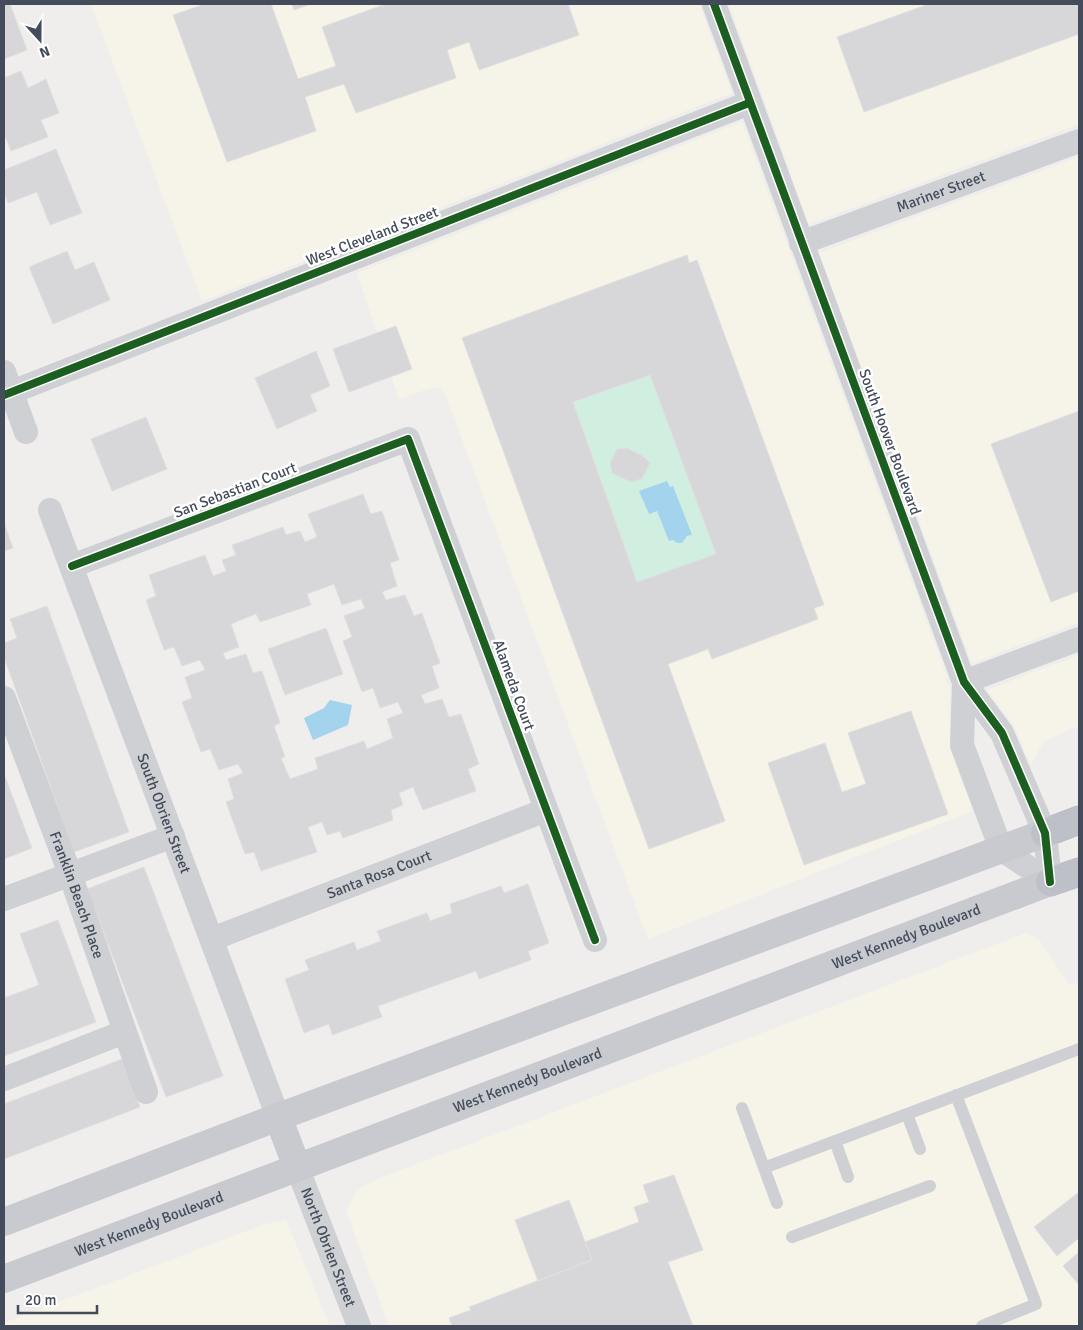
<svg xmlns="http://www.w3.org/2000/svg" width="1083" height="1330" viewBox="0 0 1083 1330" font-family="Signika,sans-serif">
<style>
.commercial{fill:#f6f4e8;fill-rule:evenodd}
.green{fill:#d1efe1}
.water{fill:#a4d3ee}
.building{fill:#d7d7d9;stroke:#e0dfe0;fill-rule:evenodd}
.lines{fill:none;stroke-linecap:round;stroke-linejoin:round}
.motorway-casing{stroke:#b2b5bd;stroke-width:29}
.service{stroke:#ced0d4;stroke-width:12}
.minor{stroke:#ced0d4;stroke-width:24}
.primary{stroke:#c8cacf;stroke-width:28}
.motorway{stroke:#bdc0c7;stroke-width:28}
.cycleway-casing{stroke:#fff;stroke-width:11}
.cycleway{stroke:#1b5e20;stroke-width:8}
.labels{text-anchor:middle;stroke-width:5;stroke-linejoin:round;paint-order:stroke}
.street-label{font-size:15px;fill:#444c5b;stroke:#fff}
</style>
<rect width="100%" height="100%" fill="#efeeed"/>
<path class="commercial" d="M91 4H699L732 93 202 301Z
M729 4H1079V124L809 224Z
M742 122 947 677 945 679 950 687V750L973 811 648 939 446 396 441 389 434 387 399 399 357 273ZM661 371 720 566 626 586 565 391Z
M1079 157V622L972 663 819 253Z
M1079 655V726L1044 741 1031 764 1013 724 987 690Z
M1026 933 1040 941 1069 985 1079 982V1326H389L346 1211 356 1191 372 1181Z
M286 1220 330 1326H4V1323L265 1224Z"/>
<path class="green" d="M650 375 716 554 637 582 573 402Z"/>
<path class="water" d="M667 481 670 487 673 486 692 535 687 536 682 543H677L673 540 669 541 657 511 649 514 639 491Z
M330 700 352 705 348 725 313 740 304 718 324 708Z"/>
<path class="building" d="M4 4H10L27 50 4 59Z
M205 4H271L298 79 336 66 322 27 386 4H568L579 35 479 70 469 42 447 50 456 78 356 113 344 84 305 97 316 131 227 162 173 15Z
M292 4H311L294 10Z
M1079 4V34L864 112 837 37 929 4Z
M21 71 28 88 46 79 59 113 41 120 48 137 11 151 4 133V78Z
M56 149 82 213 50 225 37 192 8 203 4 192V170Z
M67 251 75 270 94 262 110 300 53 324 29 267Z
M687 255 689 263 697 260 824 605 814 608 818 619 712 659 708 649 668 664 725 821 649 849 462 338ZM650 375 716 554 637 582 573 402Z
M396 326 412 369 349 392 333 349Z
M316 351 330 386 310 395 317 411 277 429 255 378Z
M1079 411V591L1051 602 991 444Z
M146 417 167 469 112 491 91 439Z
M627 448 643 456 650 463 642 479 630 482 612 473 610 463 617 449Z
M363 494 371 514 382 511 399 560 390 563 397 586 382 592 386 600 405 595 414 616 422 613 440 663 432 666 439 688 421 695 425 704 442 699 449 717 461 714 479 764 468 769 476 791 423 810 413 787 399 793 403 805 391 810 393 820 343 838 340 831 327 835 322 822 308 827 317 852 261 871 254 852 245 854 226 802 234 799 228 779 243 773 238 764 219 770 210 749 201 752 182 702 192 698 185 677 205 670 200 660 182 666 174 647 164 650 146 600 156 596 149 575 205 555 213 576 226 571 222 560 236 555 232 545 283 527 286 535 300 531 305 542 317 537 308 514ZM334 584 342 605 361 599 365 608 344 616 352 637 343 641 362 692 373 688 380 708 398 702 403 713 387 719 393 738 367 749 364 741 315 758 318 769 290 779 281 758 285 757 274 726 280 723 262 671 253 673 246 654 226 660 223 653 239 647 231 624 256 614 260 622 311 605 307 594Z
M4 523 13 548 4 551Z
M47 606 129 832 74 852 4 657V643L17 638 10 619Z
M326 628 343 674 285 695 268 649Z
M911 711 948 814 804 865 768 763 825 743 842 792 866 784 848 733Z
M4 774 32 848 4 859Z
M144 867 223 1076 166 1097 87 889Z
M528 884 549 943 528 951 531 960 479 979 476 971 378 1006 382 1017 332 1035 329 1024 304 1033 285 979 309 970 305 960 354 942 357 950 381 941 377 931 427 913 430 921 452 913 450 904 501 886 504 893Z
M58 920 96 1022 4 1056V998L39 985 20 934Z
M122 1059 140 1107 4 1159V1104Z
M674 1175 703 1250 668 1262 693 1326H452L449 1318 471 1310 469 1307 592 1260 585 1242 639 1222 634 1207 649 1202 643 1185Z
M1079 1192V1238L1057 1256 1034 1227Z
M569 1200 592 1260 538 1281 515 1220Z
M1079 1252V1285L1063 1266Z"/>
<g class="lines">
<g class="motorway-casing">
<path id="motorway" d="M1045 833 1079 820
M1050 882 1079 872"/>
</g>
<path class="service" d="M956 1095 1036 1304 982 1326
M742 1108 777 1203
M907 1114 920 1149
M835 1141 848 1177
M764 1168 1079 1049
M792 1237 930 1186"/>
<g class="minor">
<path d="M714 4 964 682 1002 733 1045 833 1050 882"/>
<path id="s1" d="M801 243 1079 141"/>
<path d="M4 372 26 432"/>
<path d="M4 395 749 103"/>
<path id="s2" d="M50 510 278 1117"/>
<path d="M72 566 408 439 595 940"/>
<path d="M964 682 962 745 1001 849 1050 882"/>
<path d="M964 682 1079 639"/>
<path id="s3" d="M4 698 70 874 146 1092"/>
<path d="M4 899 173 836"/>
<path id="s4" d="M212 939 546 810"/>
<path d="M4 1079 124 1032"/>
<path id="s5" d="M297 1167 359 1326"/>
</g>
<g class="primary">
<path d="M278 1117 297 1167"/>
<path d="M4 1222 278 1117 1045 833"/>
<path id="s6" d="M4 1279 1050 882"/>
</g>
<use href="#motorway" class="motorway"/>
<g class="cycleway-casing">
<path id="cycleway" d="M714 4 964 682 1002 733 1045 833 1050 882
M4 395 749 103
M72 566 408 439 595 940"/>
</g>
<use href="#cycleway" class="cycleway"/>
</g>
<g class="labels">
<g class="street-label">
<text dy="5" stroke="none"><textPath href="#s1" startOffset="149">Mariner Street</textPath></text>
<text transform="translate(372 236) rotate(-21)" y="5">West Cleveland Street</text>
<text transform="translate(890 442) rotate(70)" y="5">South Hoover Boulevard</text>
<text transform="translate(235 490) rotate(-21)" y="5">San Sebastian Court</text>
<text transform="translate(514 685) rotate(70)" y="5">Alameda Court</text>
<text dy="5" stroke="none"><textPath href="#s2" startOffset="324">South Obrien Street</textPath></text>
<text dy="5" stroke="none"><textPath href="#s4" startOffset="179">Santa Rosa Court</textPath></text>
<text dy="5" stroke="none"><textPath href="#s3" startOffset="210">Franklin Beach Place</textPath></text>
<text dy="5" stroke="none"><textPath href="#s6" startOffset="965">West Kennedy Boulevard</textPath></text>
<text dy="5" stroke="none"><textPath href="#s6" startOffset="560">West Kennedy Boulevard</textPath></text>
<text dy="5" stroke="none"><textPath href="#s6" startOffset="155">West Kennedy Boulevard</textPath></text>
<text dy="5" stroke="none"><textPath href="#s5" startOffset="86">North Obrien Street</textPath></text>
</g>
</g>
<rect width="1083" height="1330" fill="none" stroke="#444c5b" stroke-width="10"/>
<g transform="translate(40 40) rotate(159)" stroke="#ffffff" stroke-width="4" paint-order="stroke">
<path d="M0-4L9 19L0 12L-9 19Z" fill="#444c5b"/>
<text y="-8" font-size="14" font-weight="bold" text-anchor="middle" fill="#444c5b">N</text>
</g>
<path d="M18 1305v8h79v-8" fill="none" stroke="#444c5b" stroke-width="2.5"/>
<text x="25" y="1305" font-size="15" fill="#444c5b" stroke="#ffffff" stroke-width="4" paint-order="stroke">20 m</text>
</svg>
